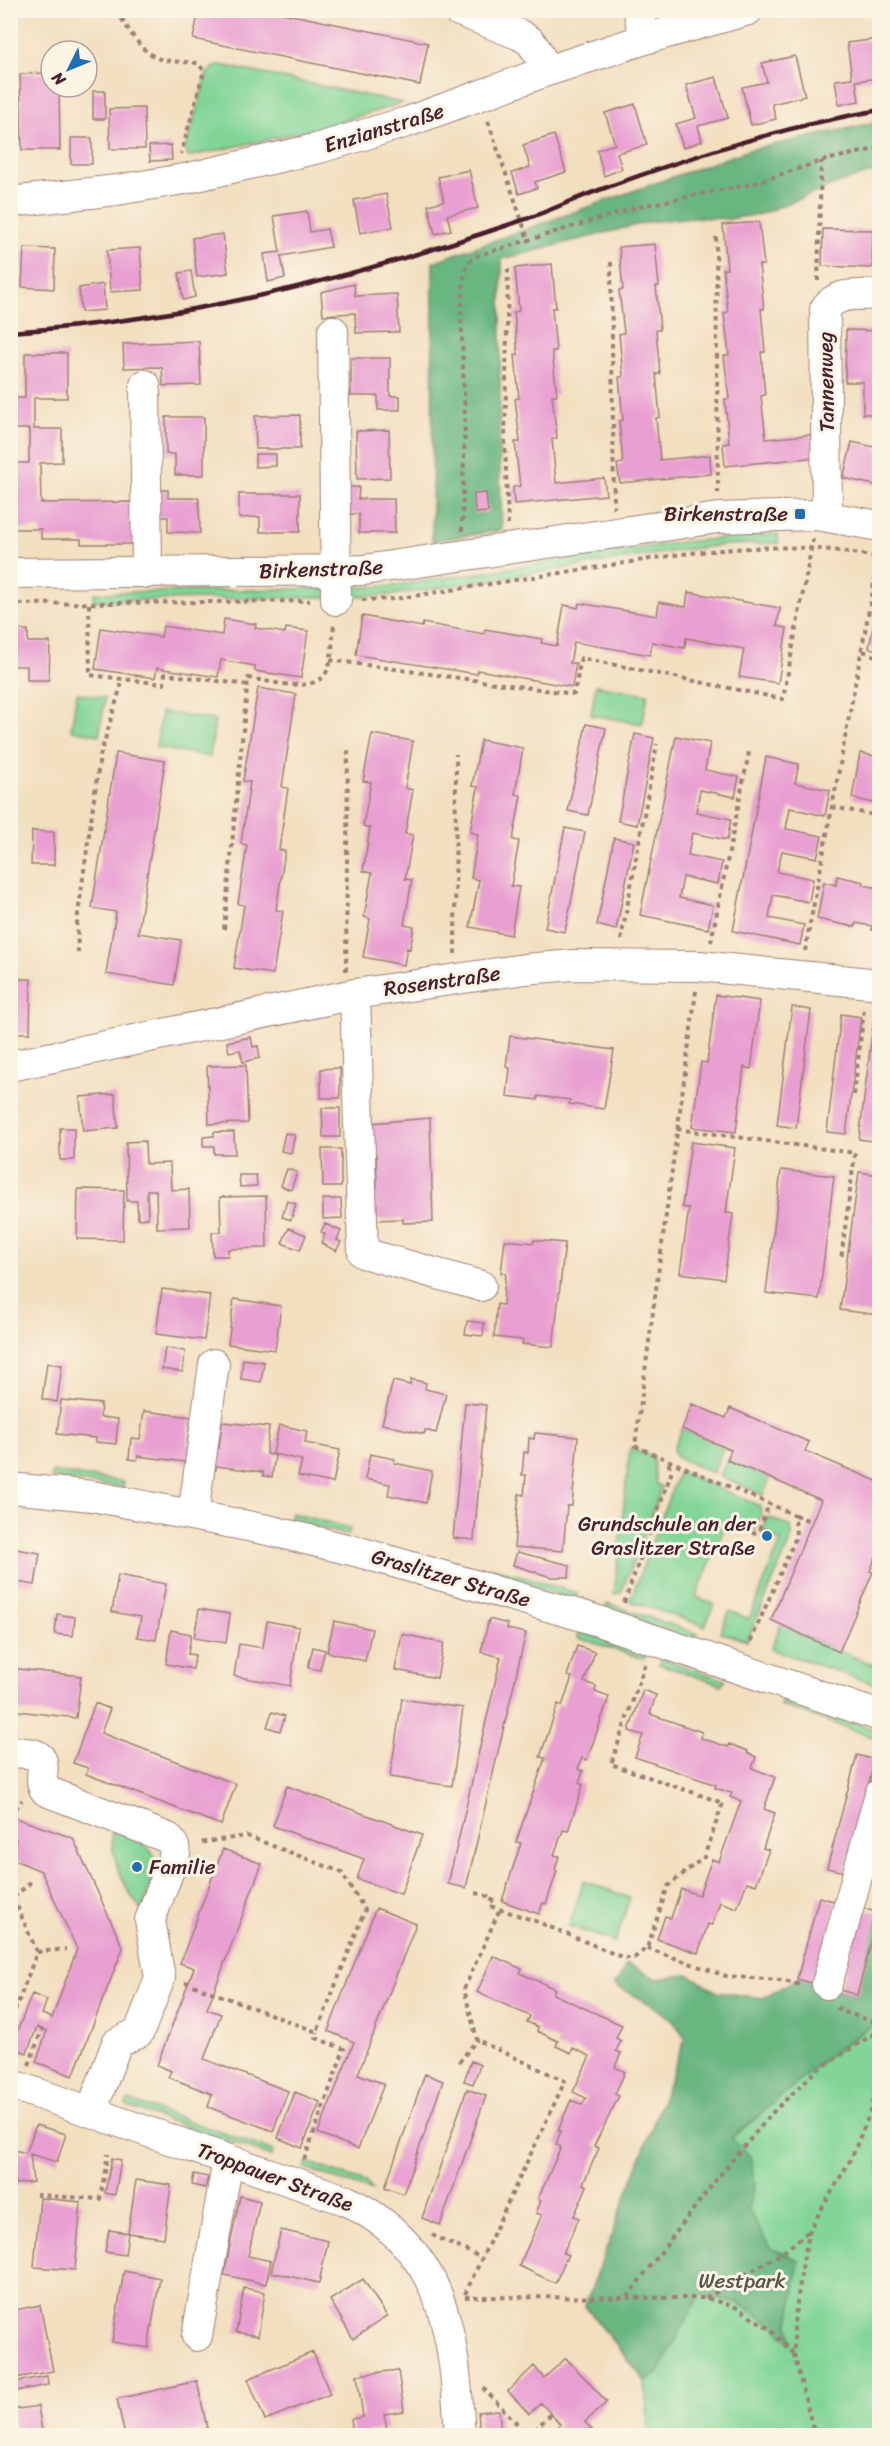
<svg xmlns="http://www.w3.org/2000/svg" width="890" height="2446" viewBox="0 0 890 2446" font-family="Sriracha,sans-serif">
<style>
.green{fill:#82d597;stroke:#667a61;stroke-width:1.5}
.forest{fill:#69b680;stroke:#5a6a56;stroke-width:1.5}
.building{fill:#e89fd1}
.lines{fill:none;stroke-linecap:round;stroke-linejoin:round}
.minor-casing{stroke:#9e7f76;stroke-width:32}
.path{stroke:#9e7f76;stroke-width:4;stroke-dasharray:4.5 4.5;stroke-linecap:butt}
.minor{stroke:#fff;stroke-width:30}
.rail{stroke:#4a1f2b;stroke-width:4.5}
.poi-dot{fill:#1f6fb2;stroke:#fcf5e5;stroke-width:2}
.labels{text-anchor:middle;stroke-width:6;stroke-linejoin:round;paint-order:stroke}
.street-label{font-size:21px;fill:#4a1f2b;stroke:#fcf5e5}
.poi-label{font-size:21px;fill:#4a1f2b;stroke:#fcf5e5;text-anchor:end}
.park-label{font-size:21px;fill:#5b564b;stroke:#fcf5e5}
</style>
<rect width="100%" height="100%" fill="#fcf5e5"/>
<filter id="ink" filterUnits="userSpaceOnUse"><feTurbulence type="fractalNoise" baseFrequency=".0167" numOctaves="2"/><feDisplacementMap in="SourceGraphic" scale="12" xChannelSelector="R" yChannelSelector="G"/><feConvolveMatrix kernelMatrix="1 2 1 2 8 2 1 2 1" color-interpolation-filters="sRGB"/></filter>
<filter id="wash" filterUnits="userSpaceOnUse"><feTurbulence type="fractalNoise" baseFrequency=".008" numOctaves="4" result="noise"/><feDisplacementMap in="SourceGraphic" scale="24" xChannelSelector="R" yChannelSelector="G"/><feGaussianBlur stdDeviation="1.35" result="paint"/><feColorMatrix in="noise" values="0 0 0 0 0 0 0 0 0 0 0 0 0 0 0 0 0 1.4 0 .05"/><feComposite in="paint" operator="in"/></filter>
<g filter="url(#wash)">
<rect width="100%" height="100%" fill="#f2dfc0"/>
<path class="green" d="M220 65 403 103 315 129 188 157 185 149 207 74 213 68Z
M778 534V543L724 545 682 550 393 595 343 597V588L392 586 681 542Z
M329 588V597L94 601V593Z
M596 685 648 694 642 724 591 715Z
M77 693 105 698 99 735 71 730Z
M161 712 215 720 210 757 156 748Z
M682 1429 724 1446 713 1473 676 1457 673 1449Z
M630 1448 653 1457 656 1484 662 1487 621 1593 614 1595Z
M727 1460 770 1478 763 1495 720 1476Z
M679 1471 760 1506 761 1515 755 1530 728 1519 696 1597 714 1604 705 1626 630 1601Z
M52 1472 124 1482 123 1488 51 1478Z
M291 1513 350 1528 348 1535 289 1521Z
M768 1517 791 1527 792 1537 747 1641 720 1632 730 1611 749 1619 781 1541 761 1533Z
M492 1567 577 1593 575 1600 490 1574Z
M607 1603 698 1634 692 1639 604 1610Z
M781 1624 799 1632 798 1634 879 1667V1686L771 1649Z
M579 1631 646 1653 644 1659 578 1638Z
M661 1658 725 1680 721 1685 659 1664Z
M783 1698 879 1731V1739L780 1705Z
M112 1829C130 1837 149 1842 157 1861L142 1911C125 1890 109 1856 112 1829Z
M584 1881 630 1898 615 1942 569 1926Z
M879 1910V2435H649L645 2381 585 2306 763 1998 797 1979 857 1995Z
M128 2100 274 2151 272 2156 126 2106Z
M307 2162 365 2182 372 2191 305 2168Z"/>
<path class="forest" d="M879 122V171L853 178 760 214 729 219 692 217 648 222 502 259 499 443 502 530 432 541 433 262 749 150Z
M879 1910V2022C824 2053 781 2100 731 2138L750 2156 755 2185 748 2209 770 2248 799 2260 789 2323 791 2343 773 2325 739 2303 700 2294 658 2373 645 2381 585 2306 685 2039C673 2011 640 1999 615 1985L627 1964 657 1979 688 1974 717 1992 763 1998 797 1979 857 1995Z"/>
<g id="blocks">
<path class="building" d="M199 10H268L428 43 420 85 193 39Z
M878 39 879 78 856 81 859 101 839 105 835 80 852 78 847 43Z
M795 56 805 96 772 104 776 119 751 125 742 87 767 82 762 63Z
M51 73V87H59L60 150H22L20 74Z
M716 77 728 118 698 126 702 141 683 148 676 124 696 118 686 85Z
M93 91H105V119H93Z
M635 104 647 145 617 153 622 169 604 176 597 150 615 144 605 113Z
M144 108 145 149H110L109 109Z
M554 135 566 172 535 182 537 188 519 194 512 173 530 167 523 145Z
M71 138H92V164H71Z
M171 145 172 160 150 161 149 146Z
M469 170 478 208 447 215 451 230 435 234 428 205 444 201 438 177Z
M386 194 393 227 360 233 354 200Z
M307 211 310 232 327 229 331 247 281 256 285 278 268 282 264 254 280 252 274 216Z
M759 222 764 265H759L764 309H761L765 352H761L765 395 761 396 766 439 817 434 819 457 725 466 723 444 729 443 725 399H729L724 356 729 355 724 313 728 312 723 269H727L723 225Z
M823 229 873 230 872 268 822 266Z
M223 234 228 273 197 277 192 238Z
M655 244 659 286H656L660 330H656L660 374H656L660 417 656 418 660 460 710 455 711 474 620 483 617 464 623 463 619 421 623 420 619 377H623L619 334 624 333 619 290H623L619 247Z
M24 248 55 249 54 289 22 287Z
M140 248 143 290 110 292 107 250Z
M552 264 556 308H552L556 351H552L557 395H552L557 438 552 439 556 483 604 478 606 495 514 504 513 487 520 486 515 442H520L515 399 519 398 515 355H518L514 312 519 311 515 268Z
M10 269 17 270 16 297 10 296Z
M191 271 195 297 183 300 179 273Z
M103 284 105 310 81 312 79 288Z
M354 284 355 296 397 294 399 332 356 333 355 313 323 315 321 292Z
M846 330 879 331V414H863V382H845Z
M199 341 201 385 163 386 162 367 124 368 123 344Z
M25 353H67V398H34V429H62V462L40 463 41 503 133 502 134 544H81V539H41V529H12L11 463H29V429H11V398H25Z
M351 358H390V396H400V410H378V396H351Z
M300 415V449H256L255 416Z
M166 417H204V475H175V454H166Z
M389 430 390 478 357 479 356 431Z
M852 442 879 448V486L843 478Z
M255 454H276V466L255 467Z
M341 487H359L358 499H394L395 533H359V514H342Z
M155 490H168V498H199L200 533 168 532V517H155Z
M486 493 488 512 475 513 474 494Z
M239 494H300V532H260V517L239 518Z
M688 592 780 608 777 626 787 628 778 683 739 677 744 649 686 638 685 648 652 642 650 655 574 642 570 663H576L572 687 478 670 477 674 356 655 362 616 422 627 423 623 484 634 485 629 542 639 541 643 557 646 564 605 578 608 579 603 657 616 659 602 686 607Z
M878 602H879V650L869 648Z
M224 619 256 624 255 628 285 633 286 628 308 631 301 678 255 671V666L221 660 218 677 157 668 155 678 95 669 101 628 161 637 163 626 222 635Z
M10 630H28V642H50L49 680H27V666H10Z
M258 688 296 694 282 787 288 788 279 850 285 851 276 910 283 911 273 974 234 968 244 905 238 904 247 845 241 844 250 782 243 781Z
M586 724 606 728 588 815 568 811Z
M372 734 413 741 405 788 413 790 405 834 413 835 405 879 412 880 404 925 414 927 410 949 407 948 404 965 363 957 370 919 364 917 372 873 363 871 370 828 363 826 371 782 363 781Z
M635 734 654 738 637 825 618 821Z
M676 736 710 743 705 770 739 777 735 797 700 790 696 812 731 819 727 840 692 833 688 855 722 862 718 884 683 877 679 898 713 905 708 929 640 915Z
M481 740 523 748 515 794 521 795 513 840 519 841 511 886 519 887 511 935 470 927 479 880 471 878 478 834 470 832 478 787 472 786Z
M116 753 165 761 138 933 181 940 174 985 106 974 116 912 92 908Z
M860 753 879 757 878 804 852 798Z
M766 757 799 764 795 783 830 790 825 816 790 808 786 829 822 836 817 858 782 851 777 872 813 879 809 902 773 895 769 918 804 925 800 945 733 931Z
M565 828 585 832 565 932 545 928Z
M32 831 54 832V865H31Z
M614 838 634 842 616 930 597 925Z
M837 876 864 882 863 885 879 888V932L872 930V926L856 923 855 927 817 919 824 882 836 885Z
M10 979H31L30 1033H10Z
M716 995 760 1001 751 1069 744 1067 736 1132 692 1127 701 1062 707 1063Z
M792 1007 811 1010 796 1128 777 1125Z
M841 1014 861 1017 846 1134 827 1132Z
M874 1017 879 1018V1142L859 1139Z
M510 1036 614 1050 604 1109 569 1104 570 1100 538 1096V1100L507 1096 510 1068 506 1067Z
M251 1037 253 1047 258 1046 260 1058 243 1062 240 1050 229 1052 227 1042Z
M246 1065 248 1123 209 1124 207 1066Z
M340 1068V1098H321V1069Z
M115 1094 118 1128 83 1131 80 1097Z
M322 1108H340V1137H323Z
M430 1118 433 1222 403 1223V1219L374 1220 373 1187H377L376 1155 372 1156 371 1123Z
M60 1128H74V1160H60Z
M214 1132H234L235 1154H214V1146H203V1137L214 1136Z
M285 1133 295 1135 291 1153 281 1151Z
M145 1141 146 1164 170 1163 171 1190 189 1189 190 1227 157 1228 156 1190H147L148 1218 138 1219 137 1201H127L126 1142Z
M691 1142 735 1148 726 1213 733 1214 724 1279 680 1273 689 1208 682 1207Z
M322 1149H341V1187H323Z
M287 1169 297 1172 291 1190 281 1186Z
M781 1170 834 1176 819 1299 766 1293Z
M859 1172 879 1175V1315L840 1310Z
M239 1175H256L257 1186 240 1187Z
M78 1189 124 1190 123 1240 77 1239Z
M266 1196 267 1248 228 1249V1256H213L212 1232H221L220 1197Z
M323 1199H341L342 1218 323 1219Z
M287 1201 296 1204 291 1220 282 1217Z
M325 1224 341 1231 337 1240 341 1242 336 1251 321 1243 325 1234 321 1232Z
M289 1228 306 1235 300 1250 282 1243Z
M505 1240 534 1243V1240L565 1243 553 1347 522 1344 523 1340 494 1337 497 1304 503 1305 504 1289 506 1274 501 1273Z
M162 1289 210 1295 204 1340 156 1334Z
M234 1299 281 1306 275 1350 228 1344Z
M467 1321 484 1323 483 1336 465 1334Z
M165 1348 185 1351 183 1372 162 1369Z
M243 1359 264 1362 261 1382 241 1379Z
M47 1363 62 1365 57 1402 42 1399Z
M411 1379 426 1383 425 1389 446 1394 436 1433 425 1430 424 1434 382 1424 393 1381 410 1385Z
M61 1400 101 1404 100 1417 118 1419 116 1444 96 1442V1438L57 1434Z
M465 1403 486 1405 474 1540 453 1538Z
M692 1404 726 1418 730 1408 809 1442 805 1451 879 1482V1550L870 1571 873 1572 839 1652 771 1620 821 1500 727 1460 731 1450 682 1429Z
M144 1411 191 1417 187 1444 196 1446 185 1466V1462L138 1456 137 1460 129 1459 131 1438 140 1439Z
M222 1422 269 1427 266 1454 275 1455 272 1477 263 1476V1472L216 1466V1470L207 1469 210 1447 219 1448Z
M279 1425 307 1431 305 1443 340 1450 333 1483 298 1476 302 1460 273 1454Z
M535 1433 578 1437 572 1506H567L563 1551 514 1547 519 1494 524 1495 526 1475H522L524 1452 528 1453 529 1438 534 1439Z
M370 1454 395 1459 394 1463 432 1471 426 1503 388 1495 390 1484 365 1479Z
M10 1548 40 1553 35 1585 10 1581Z
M517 1552 570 1565 569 1577H551L513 1565Z
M118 1575 166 1584 156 1640 137 1637 141 1617 112 1612Z
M199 1609 230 1614 226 1643 194 1638Z
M57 1614 75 1617 73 1636 55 1634Z
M489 1619 508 1624 507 1629 526 1633 466 1888 448 1884 501 1657 481 1652Z
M267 1621 299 1627 290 1686 234 1676 239 1644 263 1648Z
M334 1621 372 1629 365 1661 327 1652Z
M171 1630 191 1634 188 1654 195 1655 193 1669 166 1664Z
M402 1634 444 1643 437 1678 395 1670Z
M577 1646 595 1652 584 1682 596 1686 595 1692 609 1697 587 1760 582 1758 578 1769 583 1771 579 1783 583 1785 568 1831 563 1830 554 1855 559 1856 555 1870 557 1871 546 1904 543 1903 539 1914 502 1901 521 1843 516 1842 545 1758 540 1757 558 1704 562 1706 572 1677 567 1676Z
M313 1647 325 1650 320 1670 308 1668Z
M10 1668 81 1676 76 1718 10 1710Z
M643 1690 656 1695 650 1714 702 1732 701 1738 728 1747 729 1744 748 1751 747 1753 756 1757 752 1768 775 1777 764 1809 775 1813 763 1848 769 1850 756 1885 747 1882 737 1908 720 1902 712 1925 708 1924 698 1953 657 1939 665 1916 671 1918 681 1889 699 1895 712 1859 719 1862 741 1801 730 1797 732 1793 715 1788 716 1785 635 1757 643 1735 629 1731Z
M402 1699 463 1708 452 1786 390 1777Z
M95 1703 110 1709 101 1733 236 1784 221 1825 86 1774 88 1768 73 1763Z
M272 1712 285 1716 280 1731 267 1727Z
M857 1755 875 1760 845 1872 827 1868Z
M287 1786 422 1835 401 1894 357 1879 364 1859 273 1826Z
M10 1816 73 1838 123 1948 73 2076 36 2062 47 2031 37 2027 27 2053 11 2047 32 1994 47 2000 42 2014 52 2018 77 1949 41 1871 10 1858 16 1839 10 1836Z
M223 1849 262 1864 207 2009 221 2014 204 2059 288 2091 273 2131 208 2107 212 2094 168 2077 171 2071 157 2065 194 1968 180 1963Z
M819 1897 837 1902 815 1984 797 1979Z
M376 1908 416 1924 358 2074 384 2084 358 2149 318 2133 354 2042 328 2031Z
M862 1908 879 1913 857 1995 840 1990Z
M493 1956 522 1969 520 1973 555 1989 553 1994 622 2025 616 2038 621 2041 616 2051 621 2053 615 2067 625 2072 615 2094 619 2096 594 2146 599 2148 583 2184 587 2186 574 2216 579 2218 563 2253 568 2255 555 2283 519 2266 542 2215 536 2213 541 2201 538 2199 561 2147 556 2144 561 2131 558 2130 571 2100 582 2105 586 2098 573 2092 590 2056 573 2048 571 2053 556 2046 558 2041 537 2031 538 2027 527 2022 530 2016 477 1992Z
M471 2061 480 2065 473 2084 464 2081Z
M425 2074 443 2081 403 2194 385 2187Z
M467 2089 486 2096 440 2225 422 2218Z
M295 2092 320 2102 302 2148 278 2138Z
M36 2125 66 2134 57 2162 30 2154 33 2182 15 2184 11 2149 26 2153Z
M112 2158 121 2160 115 2195 105 2193Z
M194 2174 208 2177 205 2188 192 2185Z
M136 2180 171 2185 164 2238 128 2233Z
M240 2196 260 2201 248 2256 271 2261 266 2284 224 2275Z
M40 2198 81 2202 75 2270 34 2267Z
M109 2230 128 2233 125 2255 105 2252Z
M281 2230 328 2241 319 2283 271 2272Z
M124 2271 160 2278 148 2348 112 2342Z
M363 2279 387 2316 353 2339 330 2300Z
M244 2288 265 2292 258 2336 236 2332Z
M40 2305 53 2371 10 2379V2311Z
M313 2352 330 2394 265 2420 248 2379Z
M566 2358 607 2402 585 2422 597 2436H548L560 2424 541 2403 529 2414 508 2391 534 2366 544 2378Z
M398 2370 404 2411 384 2414 387 2429 353 2434 351 2419 363 2417 357 2375Z
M47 2376 48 2385 10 2392V2383Z
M197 2381 207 2428 174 2436H125L117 2399Z
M38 2406 42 2431 49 2430 50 2436H16L11 2410Z
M499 2410 501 2436H480L478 2412Z"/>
</g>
</g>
<g filter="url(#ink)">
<use href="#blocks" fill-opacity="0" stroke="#9e7f76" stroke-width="1.5"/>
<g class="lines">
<g class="minor-casing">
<path id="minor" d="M457 10 520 35 530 41 537 51 547 71
M638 10 645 39
M10 202 117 190 184 179 319 148 407 122 547 71 645 39 748 10
M333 331 336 600
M145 385 147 573
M827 515 825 309C837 291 861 295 880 295
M10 573 364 570 718 518 816 515 880 526
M355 994 363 1253 481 1286
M10 1066 355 994 525 969 574 965 699 966 880 984
M10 1488 92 1496 268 1530 359 1552 586 1617 880 1716
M193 1515 214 1364
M10 1752C18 1753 29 1752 36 1755 50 1761 36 1781 46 1791L168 1838 174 1846 175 1854 150 1920 160 1978 139 2032 117 2043 91 2112
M827 1984 880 1794
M10 2084 345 2200C447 2249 454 2335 460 2436
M197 2336 228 2160"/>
</g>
<path class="path" d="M111 10H126
M117 11C128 28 141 55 163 60 174 62 186 62 198 63L204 71 181 154
M488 121 529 242
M716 237 718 493
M611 262 614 508
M508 269 505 442 508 525
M818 281 821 161
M462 531 465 420 461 312 465 269 470 261 476 256 641 206 752 184 821 161 880 148
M362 600 394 599 682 554C752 546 810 543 880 558
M10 604 310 601
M89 604 90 675 164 684 165 674 248 685
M863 651 880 658
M330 660 574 694 581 658 783 699 813 539
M832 807 880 816
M224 929 248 678C269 681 316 695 327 671 333 658 332 640 334 625
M621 940 657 744
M711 942 749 752
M805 951 879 557
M78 953 77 921 100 756 123 679
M455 954 456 754
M346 971 348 747
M696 991 635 1446 795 1515 796 1537 749 1645
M854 1095 864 1009
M677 1129 855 1153 841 1259
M795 1515 812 1522
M752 1534 759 1531 769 1504
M624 1603 671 1474 668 1460
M10 1816 22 1800
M10 1890 37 1952 10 2024
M476 1893 493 1898 490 1906 538 1922 624 1958H634L647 1948 668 1886 704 1857 723 1803 611 1764 646 1662
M14 1897 31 1882
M647 1948 726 1976 779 1980 802 1985
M37 1952 66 1949
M185 1982 317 2032 365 1910 341 1872 247 1836 199 1843
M837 2007 841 2011 880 2024
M459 2062 477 2040 464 1989 500 1909
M29 2065 42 2029
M304 2160 344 2049 316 2038 317 2032
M36 2195 100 2199 108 2154
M432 2235 482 2258
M465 2294 565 2081 477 2040
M465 2297 706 2298 738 2308 770 2329 794 2354
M627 2297 715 2181 774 2111 817 2070 880 2030
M706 2298 781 2254 810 2230
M483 2388 528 2435
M528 2436 551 2414
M627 2436 633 2431
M817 2436 812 2425 794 2354V2323L803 2262 810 2229 851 2159 871 2110 880 2068"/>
<use href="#minor" class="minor"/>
<path class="rail" d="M10 332C189 320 349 279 517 222 546 213 573 199 602 189 693 156 784 126 880 110"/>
</g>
</g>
<g class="poi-dot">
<rect x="794" y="508" width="12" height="12" rx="3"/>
<circle cx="767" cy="1536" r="6"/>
<circle cx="137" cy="1867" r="6"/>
</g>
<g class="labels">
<g class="street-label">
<text transform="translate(384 128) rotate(-17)" y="7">Enzianstraße</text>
<text transform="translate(826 382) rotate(-91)" y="7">Tannenweg</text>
<text transform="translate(321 569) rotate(-2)" y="7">Birkenstraße</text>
<text transform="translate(442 981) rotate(-8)" y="7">Rosenstraße</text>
<text transform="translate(451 1578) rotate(16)" y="7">Graslitzer Straße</text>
<text transform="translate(275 2177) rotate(20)" y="7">Troppauer Straße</text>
</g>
<g class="poi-label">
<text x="788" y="521">Birkenstraße</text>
<text x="755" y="1531">Grundschule an der<tspan x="755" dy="24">Graslitzer Straße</tspan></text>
<text x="149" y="1874" text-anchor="start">Familie</text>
</g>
<g class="park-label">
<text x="742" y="2288">Westpark</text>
</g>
</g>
<rect width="890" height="2446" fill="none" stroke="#fcf5e5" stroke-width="36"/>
<g transform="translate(69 69) rotate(227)"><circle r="28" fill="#fcf5e5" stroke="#b59f9b" stroke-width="1.5"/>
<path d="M0-4.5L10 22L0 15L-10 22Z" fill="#1f6fb2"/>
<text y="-9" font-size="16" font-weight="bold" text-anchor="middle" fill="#4a1f2b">N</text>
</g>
</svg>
